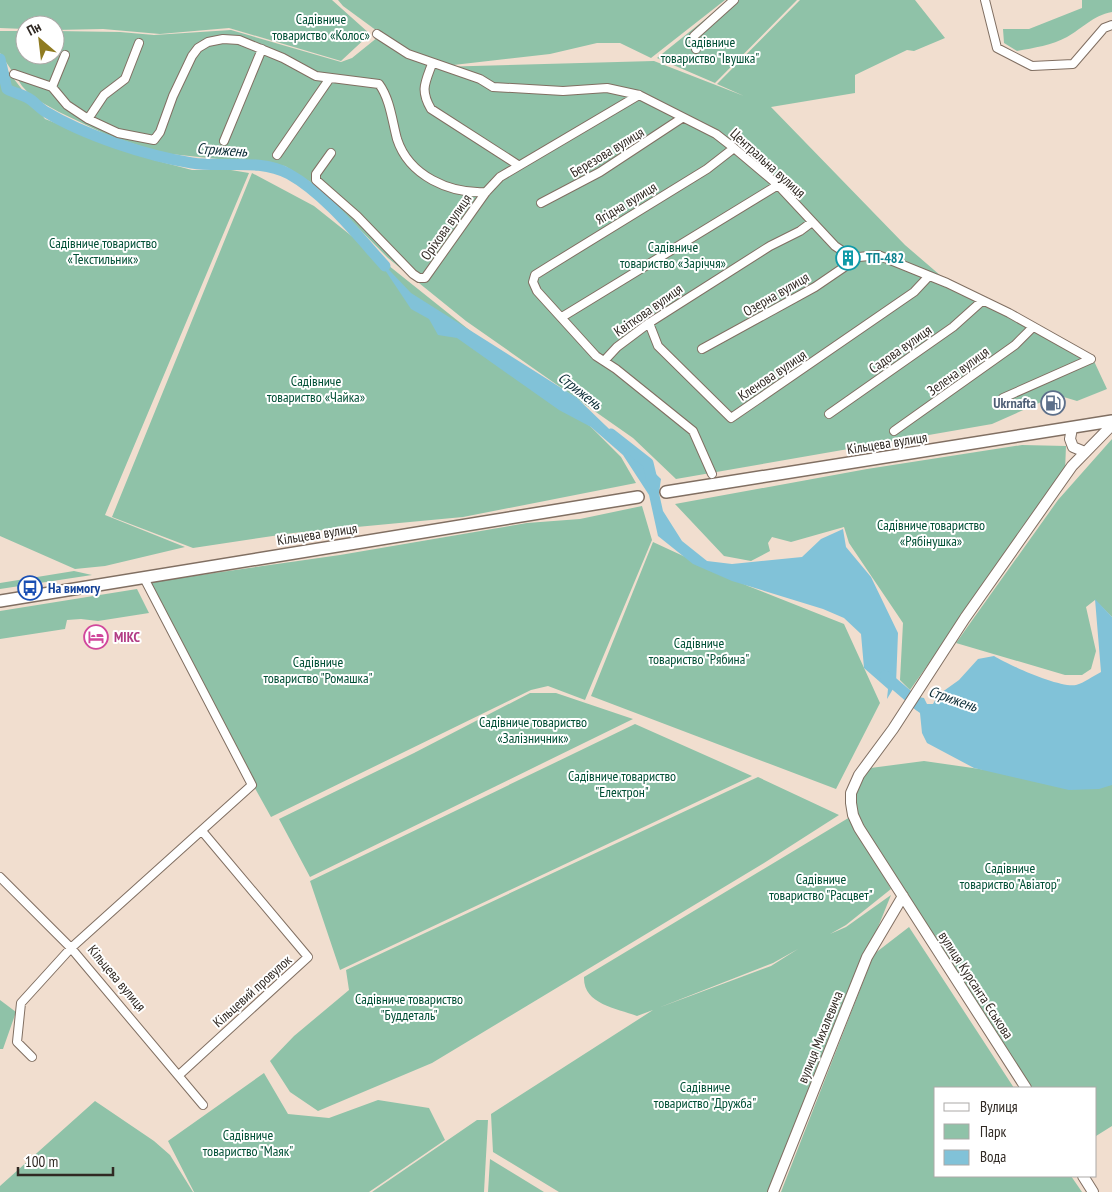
<svg xmlns="http://www.w3.org/2000/svg" width="1112" height="1192" viewBox="0 0 1112 1192" font-family="'PT Sans Narrow',sans-serif">
<style>
.green{fill:#8fc2a8;fill-rule:evenodd}
.water{fill:#81c2d8}
.lines{fill:none;stroke-linecap:round;stroke-linejoin:round}
.river{stroke:#81c2d8;stroke-width:11}
.minor-casing{stroke:#806f62;stroke-width:10}
.tertiary-casing{stroke:#806f62;stroke-width:12}
.secondary-casing{stroke:#806f62;stroke-width:14}
.minor{stroke:#fff;stroke-width:8}
.tertiary{stroke:#fff;stroke-width:10}
.secondary{stroke:#fff;stroke-width:11}
.labels{text-anchor:middle;stroke-width:4;stroke-linejoin:round;paint-order:stroke}
.park-label{font-size:14px;fill:#004f35;stroke:#fff}
.street-label{font-size:14px;fill:#302923;stroke:#fff}
.culture-label{font-size:14px;font-weight:bold;fill:#0d838f;stroke:#fff;text-anchor:start}
.service-label{font-size:14px;font-weight:bold;fill:#4e5e75;stroke:#fff;text-anchor:end}
.transit-label{font-size:14px;font-weight:bold;fill:#164399;stroke:#fff;text-anchor:start}
.hotel-label{font-size:14px;font-weight:bold;fill:#b23c85;stroke:#fff;text-anchor:start}
.water-label{font-size:15px;font-style:italic;fill:#0f2f39;stroke:#fff}
</style>
<rect width="100%" height="100%" fill="#f1decf"/>
<path class="green" d="M0 0H332L370 34 341 61 229 28 160 34 103 29 55 30V25H25V29L0 28Z
M338 0H725L651 58 620 43H597L550 54 436 67 654 61 744 96 717 84 800 0H915L945 38 914 51 907 50 855 75V93L771 107 905 245 948 282 1093 359 1107 389 1077 401 1057 395 992 424 676 479 633 438 466 321 388 258 318 187 285 166 161 153 107 135 59 112 32 97 22 86 0 53V31H25V55H55V31L120 32 154 35 231 30 341 62 352 58 378 37 418 61 343 6Z
M729 0H797L715 83 657 58Z
M1082 0H1112V12C1092 16 1083 28 1067 37 1052 45 1034 48 1017 51L1004 43 1003 29H1029L1082 8Z
M0 61 45 119 154 160 192 170H231L249 173 105 515 185 547 105 566 75 569 0 536Z
M252 173 314 206 591 427 621 457 636 483 463 517 293 533 193 548 112 517Z
M1112 439V617L1095 600 1086 607 1096 651 1091 669 1082 675H1065L956 643 1058 500Z
M1022 445 1066 446 1065 471 910 690 900 680 903 623 849 543 844 527 791 542 772 537 768 543 770 551 751 561 724 556 675 504 867 469Z
M642 506 652 540 585 700 548 686 531 690 271 817 209 706 145 583 340 555 527 523 580 519Z
M653 542 748 586 844 624 880 703 836 789 591 696Z
M74 571 92 575 0 589V583Z
M137 589 149 613 98 621 81 619 67 620 65 629 0 639V611Z
M530 693H556L633 719 310 877 279 819 414 753Z
M635 724 752 776 340 970 310 881Z
M924 761 1063 781 1112 774V1126L1096 1136V1088H1026L853 815 859 775 863 769Z
M758 777 839 815 764 863 432 1063 318 1111 290 1092 270 1061 294 1036 349 990 346 970Z
M850 817 891 889 846 925 830 934 846 927 891 895 771 1192H559L493 1152 491 1114 653 1010 637 1016C616 1008 583 1004 584 977ZM798 949 771 966 658 1008 773 963Z
M909 927 1014 1088H936V1176H1071L1082 1192H781L874 954Z
M0 1000 16 1012 3 1049H0Z
M264 1073 288 1114 329 1118 378 1100 429 1108 445 1140 369 1192H194L168 1141Z
M95 1101 154 1141 170 1155 193 1192H0V1186Z
M477 1120H488L484 1192H372Z
M490 1159 544 1192H488Z"/>
<path class="water" d="M375 255 411 293 577 398 661 479 659 493 663 511 682 541 707 561 732 564 802 557 821 539 843 529 846 547 871 577 898 633 896 684 887 699 888 689 864 668 861 634 844 618 823 609 732 581 693 564 658 536 649 495 623 455 591 427 559 410 457 338 438 335 429 319 411 309Z
M1095 599 1112 617V785L1099 789 1069 790 974 768 927 743 922 733 920 713 912 707 919 697 924 698 927 704H933L938 695 959 680 978 659 994 656C1009 665 1059 688 1076 685 1084 683 1093 676 1101 672Z"/>
<g class="lines">
<path class="river" d="M0 59 7 89C14 93 21 94 28 98 34 101 39 108 46 112 84 135 147 156 192 163 223 168 259 158 289 174 325 194 358 236 385 266
M611 434 648 463 653 484
M885 676 920 706"/>
<g class="minor-casing">
<path id="minor" d="M985 0 997 48 1032 66 1073 64 1104 28 1112 25
M377 34 408 54 480 79 493 87 563 91 607 88 639 95 716 134 734 148 778 185 835 246 844 252 859 257 878 255 947 283 1009 313 1091 359
M696 49 694 36 734 0
M432 64C425 83 420 90 431 109L518 165
M14 74 52 87 67 105 88 119 118 133 154 140 160 132 173 96 192 56 198 48 208 42 223 39 239 40 283 58 316 76 379 84C390 99 392 120 397 139 409 176 450 194 486 192
M52 87 65 55
M88 119 104 95 125 79 139 43
M224 141 262 49
M331 153 316 174V180L357 216 413 274 419 278H425L486 192 500 177 639 95
M277 155 330 78
M541 203 600 172 682 118
M562 317 778 185
M649 323 658 346 731 418 914 292 929 276
M702 349 815 287 859 257
M604 361 617 347 649 323 770 246 800 231 812 222
M1003 398 1091 359
M829 414 953 327 982 301
M894 431 1015 345 1033 327
M712 474 693 431 616 369 596 356 537 291 533 282 535 275 551 265 707 169 734 148
M0 877 71 948 203 1105
M32 1057 17 1042 21 1003 71 948 252 785 144 578
M179 1075 308 957 202 831"/>
</g>
<g class="tertiary-casing">
<path id="tertiary" d="M1072 428 1070 439 1073 447 1085 452
M1026 1088 859 828 853 815 851 803V793L859 775 893 729 965 618 1072 466 1112 425
M1083 1176 1093 1192
M773 1192 867 957 903 896"/>
</g>
<g class="secondary-casing">
<path id="secondary" d="M666 492 1112 421
M0 601 638 497"/>
</g>
<use href="#minor" class="minor"/>
<use href="#tertiary" class="tertiary"/>
<use href="#secondary" class="secondary"/>
</g>
<defs>
<g id="building-ring" transform="scale(1.25)"><circle r="9.5" fill="#fff" stroke="#0f9aa8" stroke-width="1.5"/><path d="M-4-6H4V6H1V3H-1V6H-4ZM-2.5-4.3h1.7v1.8h-1.7ZM.8-4.3h1.7v1.8H.8ZM-2.5-1h1.7V.8h-1.7ZM.8-1h1.7V.8H.8Z" fill="#0f9aa8"/></g>
<g id="fuel-ring" transform="scale(1.25)"><circle r="9.5" fill="#fff" stroke="#5c6f8a" stroke-width="1.5"/><path d="M-5.5-6h7V0h2V4h1.3V-2.5L3-4.5l.8-.8L6-3V5H2.5V1h-1V6h-7ZM-4.2-4.7v3.2H.2V-4.7Z" fill="#5c6f8a"/></g>
<g id="bus-ring" transform="scale(1.25)"><circle r="9.5" fill="#fff" stroke="#1a4fb4" stroke-width="1.5"/><path d="M-5-6H5V4H4V6H2V4H-2V6H-4V4H-5ZM-3.5-4V0h7V-4ZM-3.5 1.2v1.5H-2V1.2ZM2 1.2v1.5H3.5V1.2Z" fill="#1a4fb4"/></g>
<g id="hotel-ring" transform="scale(1.25)"><circle r="9.5" fill="#fff" stroke="#d1479c" stroke-width="1.5"/><path d="M-6-4.5h1.5V1H6V5H4.5V3h-9V5H-6ZM-4 0a1.8 1.8 0 1 1 3.6 0ZM.5 0V-2.5h3Q6-2.5 6 0Z" fill="#d1479c"/></g>
</defs>
<g fill-rule="evenodd">
<use href="#building-ring" x="848" y="258"/>
<use href="#fuel-ring" x="1053" y="403"/>
<use href="#bus-ring" x="30" y="588"/>
<use href="#hotel-ring" x="96" y="637"/>
</g>
<g class="labels">
<g class="park-label">
<text x="321" y="24">Садівниче<tspan x="321" dy="16">товариство «Колос»</tspan></text>
<text x="710" y="47">Садівниче<tspan x="710" dy="16">товариство "Івушка"</tspan></text>
<text x="103" y="248">Садівниче товариство<tspan x="103" dy="16">«Текстильник»</tspan></text>
<text x="673" y="252">Садівниче<tspan x="673" dy="16">товариство «Заріччя»</tspan></text>
<text x="316" y="386">Садівниче<tspan x="316" dy="16">товариство «Чайка»</tspan></text>
<text x="931" y="530">Садівниче товариство<tspan x="931" dy="16">«Рябінушка»</tspan></text>
<text x="699" y="648">Садівниче<tspan x="699" dy="16">товариство "Рябина"</tspan></text>
<text x="318" y="667">Садівниче<tspan x="318" dy="16">товариство "Ромашка"</tspan></text>
<text x="533" y="727">Садівниче товариство<tspan x="533" dy="16">«Залізничник»</tspan></text>
<text x="622" y="781">Садівниче товариство<tspan x="622" dy="16">"Електрон"</tspan></text>
<text x="1010" y="873">Садівниче<tspan x="1010" dy="16">товариство "Авіатор"</tspan></text>
<text x="821" y="884">Садівниче<tspan x="821" dy="16">товариство "Расцвет"</tspan></text>
<text x="409" y="1004">Садівниче товариство<tspan x="409" dy="16">"Буддеталь"</tspan></text>
<text x="705" y="1092">Садівниче<tspan x="705" dy="16">товариство "Дружба"</tspan></text>
<text x="248" y="1140">Садівниче<tspan x="248" dy="16">товариство "Маяк"</tspan></text>
</g>
<g class="street-label">
<text transform="translate(607 152) rotate(-31)" y="5">Березова вулиця</text>
<text transform="translate(768 163) rotate(42)" y="5">Центральна вулиця</text>
<text transform="translate(626 203) rotate(-31)" y="5">Ягідна вулиця</text>
<text transform="translate(446 227) rotate(-55)" y="5">Оріхова вулиця</text>
<text transform="translate(776 294) rotate(-30)" y="5">Озерна вулиця</text>
<text transform="translate(648 310) rotate(-35)" y="5">Квіткова вулиця</text>
<text transform="translate(900 349) rotate(-35)" y="5">Садова вулиця</text>
<text transform="translate(958 371) rotate(-36)" y="5">Зелена вулиця</text>
<text transform="translate(772 375) rotate(-34)" y="5">Кленова вулиця</text>
<text transform="translate(887 443) rotate(-9)" y="5">Кільцева вулиця</text>
<text transform="translate(317 534) rotate(-9)" y="5">Кільцева вулиця</text>
<text transform="translate(117 978) rotate(50)" y="5">Кільцева вулиця</text>
<text transform="translate(976 985) rotate(57)" y="5">вулиця Курсанта Єськова</text>
<text transform="translate(252 991) rotate(-42)" y="5">Кільцевий провулок</text>
<text transform="translate(820 1037) rotate(-68)" y="5">вулиця Михалевича</text>
</g>
<g class="culture-label">
<text x="866" y="263">ТП-482</text>
</g>
<g class="service-label">
<text x="1036" y="408">Ukrnafta</text>
</g>
<g class="transit-label">
<text x="48" y="593">На вимогу</text>
</g>
<g class="hotel-label">
<text x="114" y="642">МІКС</text>
</g>
<g class="water-label">
<text transform="translate(222 150) rotate(4)" y="5">Стрижень</text>
<text transform="translate(580 391) rotate(38)" y="5">Стрижень</text>
<text transform="translate(953 699) rotate(19)" y="5">Стрижень</text>
</g>
</g>
<rect x="934" y="1087" width="162" height="90" fill="#ffffff" stroke="#aca9a7"/>
<rect x="944" y="1103" width="25" height="8" fill="#ffffff" stroke="#aca9a7"/>
<text x="980" y="1112" font-size="15" fill="#302923">Вулиця</text>
<rect x="944" y="1124" width="25" height="15" fill="#8fc2a8" stroke="#aca9a7"/>
<text x="980" y="1137" font-size="15" fill="#302923">Парк</text>
<rect x="944" y="1150" width="25" height="15" fill="#81c2d8" stroke="#aca9a7"/>
<text x="980" y="1162" font-size="15" fill="#302923">Вода</text>
<g transform="translate(40 40) rotate(332)"><circle r="24" fill="#ffffff" stroke="#aca9a7"/>
<path d="M0-4L9 19L0 12L-9 19Z" fill="#8f7b21"/>
<text y="-8" font-size="14" font-weight="bold" text-anchor="middle" fill="#302923">Пн</text>
</g>
<path d="M18 1167v8h95v-8" fill="none" stroke="#302923" stroke-width="2.5"/>
<text x="25" y="1167" font-size="15" fill="#302923" stroke="#ffffff" stroke-width="4" paint-order="stroke">100 m</text>
</svg>
